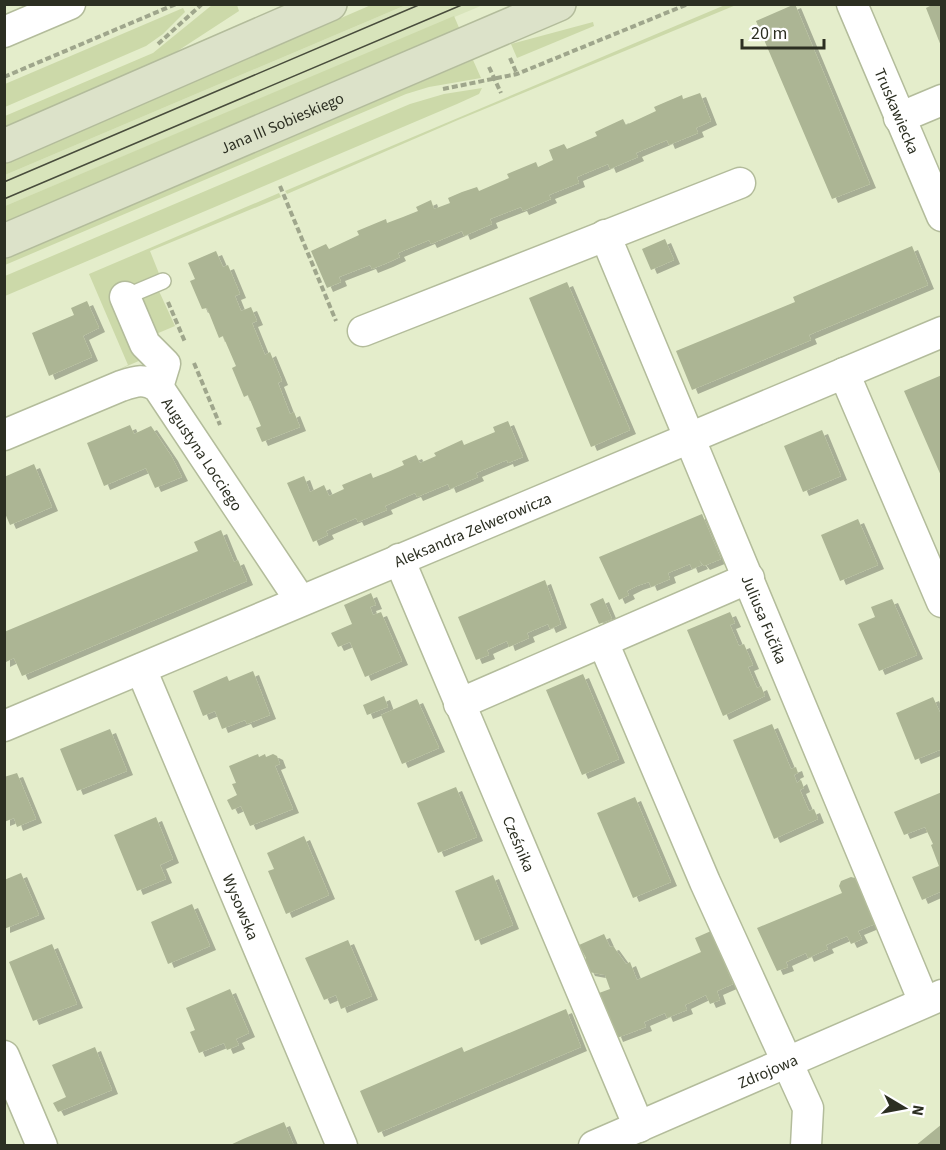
<svg xmlns="http://www.w3.org/2000/svg" width="946" height="1150" viewBox="0 0 946 1150" font-family="'Source Sans 3',sans-serif">
<style>
.built{fill:#d8e4bb}
.green{fill:#ccd9a9}
.building{fill:#acb594;filter:url(#shadow)}
.lines{fill:none;stroke-linecap:round;stroke-linejoin:round}
.lane-casing{stroke:#b3bc9b;stroke-width:18}
.street-casing{stroke:#b3bc9b;stroke-width:33}
.secondary-casing{stroke:#b3bc9b;stroke-width:36}
.path{stroke:#9fa68c;stroke-width:4;stroke-dasharray:6 3;stroke-linecap:butt}
.lane{stroke:#fff;stroke-width:15}
.street{stroke:#fff;stroke-width:30}
.secondary{stroke:#dce2c9;stroke-width:33}
.tram{stroke:#484c3c;stroke-width:1.5}
.labels{text-anchor:middle;stroke-width:4.5;stroke-linejoin:round;paint-order:stroke}
.street-label{font-size:16px;fill:#2c2f22;stroke:#fff}
</style>
<defs>
<filter id="shadow"><feDropShadow dx="6" dy="4" stdDeviation="0" flood-color="#0004"/></filter>
</defs>
<rect width="100%" height="100%" fill="#e4edcb"/>
<path class="built" d="M406 5H483L5 206V175Z"/>
<path class="green" d="M212 5H237L239 11 176 52 5 129V116L153 53Z
M371 5H406L5 175V164Z
M725 5H736L458 120 287 194 285 191Z
M183 8 185 12 163 34 146 46 5 107V84Z
M454 16 460 30 5 224V206Z
M593 22 594 26 517 58 511 44Z
M473 60 481 78 429 87 406 94 5 265V259Z
M482 88 479 94 457 104 5 296V276L410 104 444 94Z
M279 193 281 197 150 251 160 276 135 287 141 360 109 374 128 365 89 274Z
M158 289 175 326 156 334 139 297Z"/>
<path class="building" d="M795 4 870 184 832 199 756 21Z
M934 4H942L941 46 926 8Z
M700 93 711 121 696 128 698 133 669 145 667 140 636 153 638 157 610 169 608 164 577 177 579 183 549 195 551 199 523 211 521 207 490 219 492 224 464 236 462 231 431 244 429 240 398 253 400 257 387 263 372 269 370 265 339 277 341 282 327 288 311 251 326 244 329 249 359 235 357 231 386 219 387 223 403 217 418 211 416 207 431 200 434 209 450 203 448 198 462 192 477 187 479 191 509 178 507 174 536 162 538 167 553 160 549 150 564 144 567 149 597 136 595 132 623 119 626 125 656 111 654 107 682 95 683 99Z
M665 239 674 260 651 270 642 249Z
M912 246 928 285 809 335 811 340 692 390 676 351 795 302 793 297Z
M216 251 223 267 228 265 240 294 235 296 241 311 251 307 257 321 252 323 265 355 270 352 282 381 278 383 290 414 294 412 300 427 262 442 256 428 261 426 248 395 244 397 232 368 236 366 223 336 219 338 207 308 202 309 190 281 195 279 188 263Z
M567 282 630 430 591 447 529 298Z
M87 301 99 328 83 336 92 357 49 376 32 333 74 315 71 308Z
M942 375V478L904 391Z
M508 421 523 457 508 463 507 460 476 473 478 477 450 489 448 484 417 497 415 493 385 506 387 510 358 522 356 518 326 531 328 535 313 542 287 483 304 476 310 492 324 485 329 496 344 489 342 485 371 473 373 478 388 472 404 465 402 461 416 455 420 463 436 456 434 453 462 440 464 445 495 432 493 427Z
M130 425 134 434 151 426 172 457 182 477 155 488 146 468 104 486 87 443Z
M822 430 841 476 803 492 784 446Z
M34 464 52 507 10 525 4 511V477Z
M702 514 721 559 704 566 699 560 702 565 692 569 690 564 668 573 670 579 651 587 649 582 637 586 627 591 629 595 619 600 599 557Z
M858 519 878 565 840 581 821 535Z
M221 530 234 562 238 560 247 581 22 676 14 658 4 663V632L198 551 194 542Z
M545 580 561 624 550 629 548 624 527 633 529 638 509 647 507 641 487 650 489 655 476 660 458 617Z
M371 593 376 605 370 607 373 615 381 612 402 661 365 677 350 642 338 647 331 633 352 624 344 605Z
M603 598 612 619 599 624 590 604Z
M892 599 917 655 879 671 858 624 875 617 871 607Z
M730 612 735 623 730 625 739 646 744 644 753 665 748 667 757 688 761 686 765 696 723 716 687 630Z
M253 671 270 715 247 724 245 720 222 729 215 711 203 716 193 691 227 676 229 681Z
M583 674 619 759 582 775 546 690Z
M384 696 388 707 367 715 363 705Z
M933 697 942 717V749L915 760 896 713Z
M417 699 439 748 402 764 381 715Z
M772 724 791 769 796 767 798 773 794 775 797 783 801 780 804 788 800 790 809 811 814 809 818 819 774 839 733 740Z
M110 729 127 771 77 791 60 749Z
M258 754 259 757 265 754 266 757 273 754 277 756 280 764 275 766 293 809 250 826 241 806 232 810 227 800 237 795 232 784 236 783 229 766Z
M17 773 36 819 17 827 14 818 4 822V777Z
M456 787 477 837 438 853 417 803Z
M942 792V891L922 900 912 877 939 866 931 845 933 844 925 827 904 835 894 812Z
M635 797 671 882 633 898 597 813Z
M156 817 173 859 160 865 166 879 137 891 114 835Z
M304 836 329 895 286 914 268 871 274 869 267 853Z
M21 873 39 915 4 929V880Z
M493 875 513 925 475 941 455 891Z
M851 877 855 878 875 924 858 931 862 939 851 944 847 936 826 945 828 949 808 958 806 953 786 962 788 967 777 971 757 928 842 893 839 886 841 881Z
M192 904 210 946 168 964 151 922Z
M711 931 733 984 717 991 720 1000 710 1004 706 995 685 1005 687 1010 667 1018 665 1013 644 1022 646 1027 617 1038 599 993 610 989 605 975 589 972 585 964 586 958 579 945 604 934 610 947 613 946 626 964 630 962 637 980 701 952 695 938Z
M348 940 372 996 341 1009 336 995 324 1000 305 958Z
M52 944 77 1004 33 1021 9 962Z
M230 989 249 1033 236 1039 239 1045 227 1050 224 1043 199 1053 190 1032 195 1030 186 1008Z
M566 1009 581 1047 378 1133 360 1091 462 1047 464 1052Z
M95 1047 112 1090 58 1112 53 1103 66 1097 52 1065Z
M284 1122 294 1146H228L243 1139Z
M942 1124V1146H915Z"/>
<g class="lines">
<g class="lane-casing">
<path id="lane" d="M125 297 163 281"/>
</g>
<g class="street-casing">
<g id="street">
<path id="s1" d="M852 4 942 216"/>
<path d="M4 32 70 4"/>
<path d="M899 118 942 100"/>
<path id="s2" d="M605 235 924 1002"/>
<path d="M125 297 145 344 165 364 158 387"/>
<path d="M363 331 740 183"/>
<path d="M844 373 942 602"/>
<path id="s3" d="M4 435 121 386C136 381 144 378 158 387L300 600"/>
<path id="s4" d="M399 559 639 1127"/>
<path d="M603 642 705 882 808 1108 806 1146"/>
<path id="s5" d="M141 669 342 1146"/>
<path d="M459 704 749 578"/>
<path id="s6" d="M4 726 942 332"/>
<path d="M4 1056 42 1146"/>
<path id="s7" d="M594 1146 942 995"/>
</g>
</g>
<g class="secondary-casing">
<g id="secondary">
<path d="M4 146 330 4"/>
<path id="s8" d="M4 241 559 4"/>
</g>
</g>
<path class="path" d="M158 44 202 4
M510 58 517 74
M489 67 501 93
M4 77 176 4
M443 89 517 74 688 4
M280 186 336 321
M168 302 185 342
M194 363 220 425"/>
<use href="#lane" class="lane"/>
<use href="#street" class="street"/>
<use href="#secondary" class="secondary"/>
<path class="tram" d="M4 182 421 4
M4 199 464 4"/>
</g>
<g class="labels">
<g class="street-label">
<text dy="6" stroke="none"><textPath href="#s1" startOffset="116">Truskawiecka</textPath></text>
<text dy="6" stroke="none"><textPath href="#s8" startOffset="302">Jana III Sobieskiego</textPath></text>
<text dy="6" stroke="none"><textPath href="#s3" startOffset="246">Augustyna Locciego</textPath></text>
<text dy="6" stroke="none"><textPath href="#s6" startOffset="508">Aleksandra Zelwerowicza</textPath></text>
<text dy="6" stroke="none"><textPath href="#s2" startOffset="416">Juliusa Fučíka</textPath></text>
<text dy="6" stroke="none"><textPath href="#s4" startOffset="309">Cześnika</textPath></text>
<text dy="6" stroke="none"><textPath href="#s5" startOffset="258">Wysowska</textPath></text>
<text dy="6" stroke="none"><textPath href="#s7" startOffset="189">Zdrojowa</textPath></text>
</g>
</g>
<rect width="946" height="1150" fill="none" stroke="#2c2f22" stroke-width="12"/>
<g transform="translate(904 1108) rotate(100)" stroke="#ffffff" stroke-width="4.5" paint-order="stroke">
<path d="M0-4.5L10 22L0 15L-10 22Z" fill="#2c2f22"/>
<text y="-9" font-size="16" font-weight="bold" text-anchor="middle" fill="#2c2f22">N</text>
</g>
<path d="M742 39v9h82v-9" fill="none" stroke="#2c2f22" stroke-width="3"/>
<text x="751" y="39" font-size="18" fill="#2c2f22" stroke="#ffffff" stroke-width="4.5" paint-order="stroke">20 m</text>
</svg>
